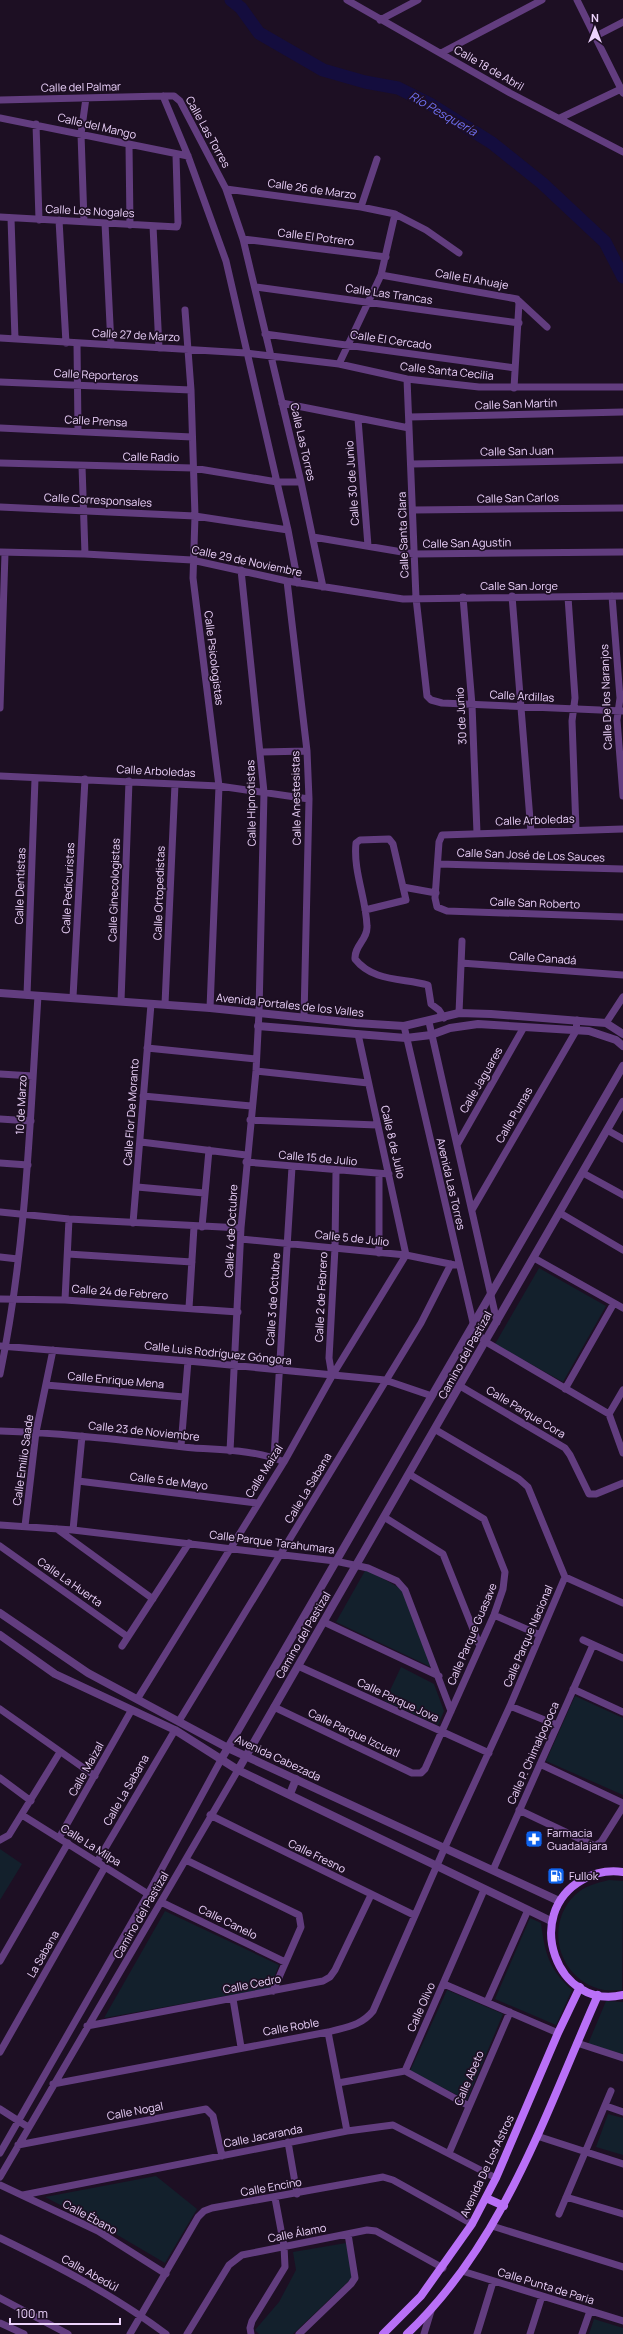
<svg xmlns="http://www.w3.org/2000/svg" width="623" height="2334" viewBox="0 0 623 2334" font-family="Manrope,sans-serif">
<style>
.green{fill:#13202c}
.lines{fill:none;stroke-linecap:round;stroke-linejoin:round}
.river{stroke:#140d3e;stroke-width:13}
.minor{stroke:#623d7f;stroke-width:7}
.tertiary{stroke:#623d7f;stroke-width:8}
.secondary{stroke:#b970f7;stroke-width:8}
.labels{text-anchor:middle;stroke-width:3.5;stroke-linejoin:round;paint-order:stroke}
.street-label{font-size:11px;fill:#edd3fc;stroke:#1d0f23}
.poi-label{font-size:11px;fill:#edd3fc;stroke:#1d0f23;text-anchor:start}
.water-label{font-size:12px;font-style:italic;fill:#7071f6;stroke:#1d0f23}
</style>
<rect width="100%" height="100%" fill="#1d0f23"/>
<path class="green" d="M539 1268 606 1306 563 1382 495 1344Z
M366 1569 403 1590 431 1667 336 1622Z
M401 1667 434 1684 444 1711 438 1725 385 1701Z
M575 1696 623 1718V1795L546 1761Z
M0 1849 22 1864 0 1900Z
M609 1880 623 1881 622 1990C616 1990 610 1991 604 1990 559 1981 543 1926 575 1895 584 1886 597 1883 609 1880Z
M165 1911 279 1965 270 1988 104 2018Z
M530 1918 541 1923C545 1954 549 1969 572 1990L556 2025 495 1999Z
M447 1990 503 2014 467 2100 410 2071Z
M606 2001 623 2002V2054L588 2044Z
M608 2114 623 2118V2155L596 2147Z
M156 2176 197 2209 165 2263 114 2233 45 2197Z
M346 2243 353 2277 293 2334H259L255 2330 279 2302 296 2270 293 2252Z
M594 2319 623 2328V2334H589Z"/>
<g class="lines">
<path class="river" d="M231 0 241 8 259 33 323 70 365 82 398 88 430 104 492 143 542 183 605 242 623 277"/>
<path class="minor" d="M347 0 510 93 623 152
M577 0 623 93
M380 20 418 0
M596 36 623 22
M441 53 542 0
M163 96 188 156 226 261 288 530 298 583
M0 100 163 96H174L180 101 226 189 243 239 301 482 323 587
M0 118 188 156
M560 118 623 88
M36 124 39 220
M129 145 130 225
M226 189 361 207 395 214 426 230 459 253
M361 207 377 159
M0 217 177 227 178 223 176 155
M11 218 15 339
M59 220 66 343
M84 221 81 134 86 98
M105 223 111 345
M153 226 159 348
M243 239 386 257
M381 275 517 299 519 303 514 388
M256 287 519 323
M519 301 547 327
M185 310 191 390 195 516 193 578 219 786 210 1008
M265 334 515 368
M0 338 246 353 339 364 407 379 479 387H623
M77 343 78 431
M339 364 381 275 395 214
M407 379 416 598 427 696 431 700 442 703 623 711
M0 382 191 390
M282 403 409 428
M409 417 623 412
M358 419 368 546
M0 428 192 437
M0 463 193 468 277 482H301
M411 464 623 460
M82 466 85 554
M0 507 195 516 288 530
M413 510 623 508
M313 537 414 554 623 552
M0 552 85 554 192 560 287 581 403 599 623 596
M287 581 307 751 309 799 304 1017
M512 596 531 832
M612 596 620 698 617 720 623 796
M463 597 472 705 477 833
M568 597 575 698 572 721 576 829
M0 708 5 553
M262 752 307 751
M0 776 219 786 309 799
M623 829 442 835 439 842 435 898 437 907 447 911 623 917
M439 864 623 869
M403 887 436 893
M365 910 406 900 393 844 389 839 360 840 356 843C353 871 366 898 367 926 368 939 354 946 355 959 373 982 403 978 428 985L431 1004 439 1010 444 1018
M461 963 623 975
M27 995 35 779
M73 997 85 779
M121 1001 129 781
M165 1004 175 784
M459 1013 462 941
M429 1022 497 1322
M606 1023 623 997
M404 1026 475 1331 486 1342 609 1414 623 1453
M147 1048 256 1059
M256 1071 368 1083
M0 1074 33 1076
M143 1096 251 1106
M0 1119 31 1121
M250 1120 377 1125
M607 1130 623 1139
M141 1142 246 1155
M457 1145 524 1027
M246 1162 389 1174
M0 1163 28 1165
M583 1173 623 1195
M137 1187 204 1193
M472 1210 576 1031 577 1020
M0 1212 69 1219 241 1228
M560 1213 623 1250
M133 1223 151 1004
M202 1227 209 1150
M241 1239 406 1255 455 1265
M379 1253V1174
M68 1254 192 1262
M0 1257 18 1259
M534 1258 623 1308
M0 1299 65 1300 238 1312
M65 1300 69 1219
M189 1308 194 1227
M0 1346 188 1361 385 1380 432 1396
M0 1374C26 1249 30 1122 38 996
M332 1376 329 1358 335 1248 336 1171
M46 1385 184 1397
M460 1386 565 1448 570 1455 589 1494H596L623 1483
M565 1389 614 1303
M609 1414 623 1390
M0 1431C65 1433 129 1441 194 1448 223 1450 257 1450 284 1462
M181 1446 188 1361
M230 1451 241 1228 256 1071 259 1012 264 792 241 570
M274 1457 292 1167
M78 1481 257 1503
M384 1517 443 1554 479 1644
M0 1525 73 1530 335 1561 368 1568 397 1581 405 1590 451 1711
M25 1526 36 1432 53 1350
M57 1529 153 1599
M73 1530 82 1436
M0 1546 128 1637
M565 1577 623 1603
M494 1615 540 1635
M324 1622 439 1676
M583 1640 623 1658
M122 1646 189 1543
M298 1666 489 1753
M573 1689 623 1712
M138 1698 284 1462 332 1376 406 1255 358 1034
M510 1706 557 1725
M274 1707 412 1773H421L425 1769 494 1615 503 1589 505 1572 484 1519 409 1474
M0 1709 95 1776
M179 1721 421 1323 451 1264
M540 1764 623 1803
M0 1778 31 1801
M519 1810 595 1846 601 1842 623 1807
M22 1815 148 1894
M210 1815 414 1915
M59 1838 131 1711
M0 1840 9 1835 60 1752
M186 1860 299 1915 301 1927 273 1991
M97 1862 175 1730
M493 1870 593 1645
M161 1902 285 1962
M0 1961 68 1843
M444 1984 558 2033
M233 1999 241 2047
M487 2002 528 1910
M87 2026 323 1981 330 1977 335 1970 371 1895
M328 2032 347 2131
M577 2043 623 2058
M0 2052 105 1867
M405 2071 469 2106
M338 2083 405 2071 484 1890
M53 2084 328 2032C346 2027 361 2026 373 2011L445 1847 510 1706 565 1577 528 1487 519 1479 436 1430
M606 2106 623 2112
M0 2109 28 2127
M537 2136 623 2164
M288 2142 297 2194
M18 2145 206 2109 213 2116 222 2156
M0 2153 148 1894 222 1758
M449 2153 510 2012
M0 2177 238 1770
M0 2185 98 2231 166 2274
M23 2195 347 2131 393 2125 496 2178
M566 2197 623 2214
M559 2214 611 2091
M492 2226 623 2267
M0 2238C58 2266 115 2296 166 2334
M462 2271 623 2321
M0 2298 68 2334
M0 2323 24 2334
M130 2334 198 2217 204 2211 212 2208 383 2177 393 2180 472 2224
M187 2334 229 2265 242 2255 367 2230 376 2231 443 2268
M251 2334 250 2328 252 2321 285 2267 284 2246 275 2198
M299 2334 351 2284 355 2278 348 2234
M424 2334 431 2311
M477 2334 493 2282
M530 2334 542 2296
M582 2334 590 2311"/>
<path class="tertiary" d="M0 993 210 1008 356 1023 404 1026 459 1013 491 1014 606 1023 623 1034
M258 1026 406 1038 431 1035 450 1028 478 1024 589 1031 616 1040 623 1046
M0 1613 88 1673 228 1748 559 1901
M0 1635 55 1674 175 1730 238 1770 551 1921
M222 1758 623 1066
M238 1770 623 1102
M290 1794 296 1779"/>
<path class="secondary" d="M623 1872C609 1870 594 1873 582 1880 522 1914 557 2011 623 1995
M486 2198 504 2206
M383 2334 421 2296 472 2224 496 2178 558 2033 580 1987
M407 2334C504 2242 545 2114 598 1995"/>
</g>
<defs>
<g id="pharmacy-square" transform="scale(0.9)"><rect x="-9" y="-9" width="18" height="18" rx="4" fill="#0e63ee" stroke="#1d0f23"/><path d="M-2-6h4v4h4v4h-4v4h-4v-4h-4v-4h4Z" fill="#fff"/></g>
<g id="fuel-square" transform="scale(0.9)"><rect x="-9" y="-9" width="18" height="18" rx="4" fill="#0e63ee" stroke="#1d0f23"/><path d="M-5.5-6h7V0h2V4h1.3V-2.5L3-4.5l.8-.8L6-3V5H2.5V1h-1V6h-7ZM-4.2-4.7v3.2H.2V-4.7Z" fill="#fff"/></g>
</defs>
<g fill-rule="evenodd">
<use href="#pharmacy-square" x="534" y="1839"/>
<use href="#fuel-square" x="556" y="1876"/>
</g>
<g class="labels">
<g class="street-label">
<text transform="translate(489 68) rotate(30)" y="4">Calle 18 de Abril</text>
<text transform="translate(81 87) rotate(-1)" y="4">Calle del Palmar</text>
<text transform="translate(97 126) rotate(13)" y="4">Calle del Mango</text>
<text transform="translate(208 132) rotate(61)" y="4">Calle Las Torres</text>
<text transform="translate(312 189) rotate(8)" y="4">Calle 26 de Marzo</text>
<text transform="translate(90 211) rotate(3)" y="4">Calle Los Nogales</text>
<text transform="translate(316 237) rotate(7)" y="4">Calle El Potrero</text>
<text transform="translate(472 279) rotate(10)" y="4">Calle El Ahuaje</text>
<text transform="translate(389 294) rotate(8)" y="4">Calle Las Trancas</text>
<text transform="translate(136 335) rotate(3)" y="4">Calle 27 de Marzo</text>
<text transform="translate(391 340) rotate(8)" y="4">Calle El Cercado</text>
<text transform="translate(447 371) rotate(6)" y="4">Calle Santa Cecilia</text>
<text transform="translate(96 375) rotate(3)" y="4">Calle Reporteros</text>
<text transform="translate(516 404) rotate(-2)" y="4">Calle San Martín</text>
<text transform="translate(96 421) rotate(3)" y="4">Calle Prensa</text>
<text transform="translate(303 442) rotate(77)" y="4">Calle Las Torres</text>
<text transform="translate(517 451) rotate(-1)" y="4">Calle San Juan</text>
<text transform="translate(151 457) rotate(1)" y="4">Calle Radio</text>
<text transform="translate(352 483) rotate(-94)" y="4">Calle 30 de Junio</text>
<text transform="translate(518 498) rotate(-1)" y="4">Calle San Carlos</text>
<text transform="translate(98 500) rotate(3)" y="4">Calle Corresponsales</text>
<text transform="translate(403 535) rotate(-92)" y="4">Calle Santa Clara</text>
<text transform="translate(467 543) rotate(-1)" y="4">Calle San Agustín</text>
<text transform="translate(247 561) rotate(12)" y="4">Calle 29 de Noviembre</text>
<text x="519" y="590">Calle San Jorge</text>
<text transform="translate(214 658) rotate(83)" y="4">Calle Psicologistas</text>
<text transform="translate(522 696) rotate(3)" y="4">Calle Ardillas</text>
<text transform="translate(606 697) rotate(-92)" y="4">Calle De los Naranjos</text>
<text transform="translate(461 716) rotate(-93)" y="4">30 de Junio</text>
<text transform="translate(156 771) rotate(3)" y="4">Calle Arboledas</text>
<text transform="translate(296 798) rotate(-91)" y="4">Calle Anestesistas</text>
<text transform="translate(251 803) rotate(-91)" y="4">Calle Hipnotistas</text>
<text transform="translate(535 820) rotate(-2)" y="4">Calle Arboledas</text>
<text transform="translate(531 855) rotate(2)" y="4">Calle San José de Los Sauces</text>
<text transform="translate(20 886) rotate(-88)" y="4">Calle Dentistas</text>
<text transform="translate(68 888) rotate(-87)" y="4">Calle Pedicuristas</text>
<text transform="translate(114 890) rotate(-88)" y="4">Calle Ginecologistas</text>
<text transform="translate(159 893) rotate(-88)" y="4">Calle Ortopedistas</text>
<text transform="translate(535 903) rotate(2)" y="4">Calle San Roberto</text>
<text transform="translate(543 958) rotate(4)" y="4">Calle Canadá</text>
<text transform="translate(290 1005) rotate(6)" y="4">Avenida Portales de los Valles</text>
<text transform="translate(481 1080) rotate(-60)" y="4">Calle Jaguares</text>
<text transform="translate(21 1105) rotate(-87)" y="4">10 de Marzo</text>
<text transform="translate(131 1112) rotate(-86)" y="4">Calle Flor De Moranto</text>
<text transform="translate(514 1115) rotate(-60)" y="4">Calle Pumas</text>
<text transform="translate(393 1142) rotate(77)" y="4">Calle 8 de Julio</text>
<text transform="translate(318 1158) rotate(5)" y="4">Calle 15 de Julio</text>
<text transform="translate(451 1184) rotate(77)" y="4">Avenida Las Torres</text>
<text transform="translate(231 1231) rotate(-87)" y="4">Calle 4 de Octubre</text>
<text transform="translate(352 1238) rotate(6)" y="4">Calle 5 de Julio</text>
<text transform="translate(120 1292) rotate(4)" y="4">Calle 24 de Febrero</text>
<text transform="translate(321 1297) rotate(-87)" y="4">Calle 2 de Febrero</text>
<text transform="translate(273 1299) rotate(-86)" y="4">Calle 3 de Octubre</text>
<text transform="translate(218 1353) rotate(6)" y="4">Calle Luis Rodríguez Góngora</text>
<text transform="translate(465 1355) rotate(-61)" y="4">Camino del Pastizal</text>
<text transform="translate(116 1380) rotate(5)" y="4">Calle Enrique Mena</text>
<text transform="translate(526 1412) rotate(31)" y="4">Calle Parque Cora</text>
<text transform="translate(144 1431) rotate(6)" y="4">Calle 23 de Noviembre</text>
<text transform="translate(23 1460) rotate(-82)" y="4">Calle Emilio Saade</text>
<text transform="translate(264 1471) rotate(-58)" y="4">Calle Maizal</text>
<text transform="translate(169 1481) rotate(7)" y="4">Calle 5 de Mayo</text>
<text transform="translate(308 1488) rotate(-59)" y="4">Calle La Sabana</text>
<text transform="translate(272 1542) rotate(7)" y="4">Calle Parque Tarahumara</text>
<text transform="translate(70 1582) rotate(35)" y="4">Calle La Huerta</text>
<text transform="translate(472 1634) rotate(-67)" y="4">Calle Parque Guasave</text>
<text transform="translate(303 1635) rotate(-60)" y="4">Camino del Pastizal</text>
<text transform="translate(528 1636) rotate(-67)" y="4">Calle Parque Nacional</text>
<text transform="translate(398 1700) rotate(25)" y="4">Calle Parque Jova</text>
<text transform="translate(354 1733) rotate(25)" y="4">Calle Parque Izcuatl</text>
<text transform="translate(533 1753) rotate(-66)" y="4">Calle P. Chimalpopoca</text>
<text transform="translate(278 1758) rotate(25)" y="4">Avenida Cabezada</text>
<text transform="translate(86 1769) rotate(-61)" y="4">Calle Maizal</text>
<text transform="translate(126 1790) rotate(-60)" y="4">Calle La Sabana</text>
<text transform="translate(91 1845) rotate(32)" y="4">Calle La Milpa</text>
<text transform="translate(317 1856) rotate(26)" y="4">Calle Fresno</text>
<text transform="translate(141 1915) rotate(-60)" y="4">Camino del Pastizal</text>
<text transform="translate(228 1922) rotate(26)" y="4">Calle Canelo</text>
<text transform="translate(43 1954) rotate(-60)" y="4">La Sabana</text>
<text transform="translate(252 1984) rotate(-11)" y="4">Calle Cedro</text>
<text transform="translate(421 2007) rotate(-66)" y="4">Calle Olivo</text>
<text transform="translate(291 2027) rotate(-10)" y="4">Calle Roble</text>
<text transform="translate(469 2078) rotate(-67)" y="4">Calle Abeto</text>
<text transform="translate(135 2111) rotate(-11)" y="4">Calle Nogal</text>
<text transform="translate(263 2136) rotate(-11)" y="4">Calle Jacaranda</text>
<text transform="translate(487 2166) rotate(-65)" y="4">Avenida De Los Astros</text>
<text transform="translate(271 2187) rotate(-10)" y="4">Calle Encino</text>
<text transform="translate(90 2217) rotate(28)" y="4">Calle Ébano</text>
<text transform="translate(297 2233) rotate(-11)" y="4">Calle Álamo</text>
<text transform="translate(90 2273) rotate(29)" y="4">Calle Abedúl</text>
<text transform="translate(546 2286) rotate(17)" y="4">Calle Punta de Paria</text>
</g>
<g class="poi-label">
<text x="547" y="1837">Farmacia<tspan x="547" dy="13">Guadalajara</tspan></text>
<text x="569" y="1880">Fullok</text>
</g>
<g class="water-label">
<text transform="translate(443 114) rotate(30)" y="4">Río Pesquería</text>
</g>
</g>
<g transform="translate(595 28)" stroke="#1d0f23" stroke-width="3" paint-order="stroke">
<path d="M0-3L7 15L0 10L-7 15Z" fill="#edd3fc"/>
<text y="-6" font-size="11" font-weight="bold" text-anchor="middle" fill="#edd3fc">N</text>
</g>
<path d="M10 2318v6h110v-6" fill="none" stroke="#edd3fc" stroke-width="2"/>
<text x="16" y="2318" font-size="12" fill="#edd3fc" stroke="#1d0f23" stroke-width="3" paint-order="stroke">100 m</text>
</svg>
